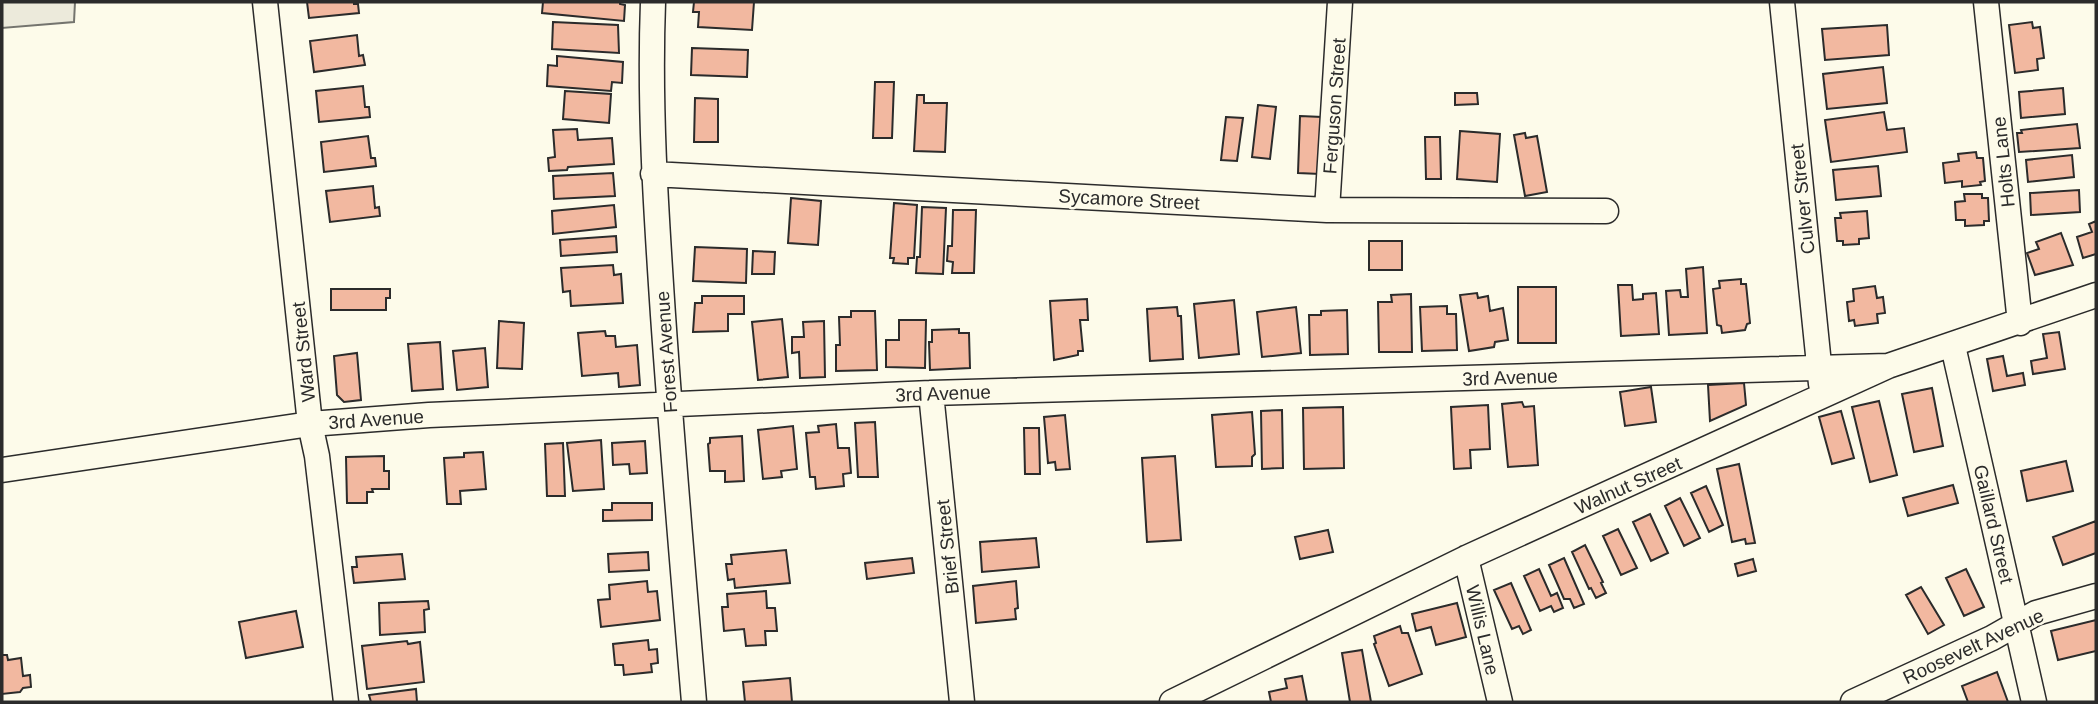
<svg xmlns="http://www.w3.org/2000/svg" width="2098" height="704" viewBox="0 0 2098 704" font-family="Arial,sans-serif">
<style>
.parking{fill:#eceadb;stroke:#74746e;stroke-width:2}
.building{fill:#f2b8a0;stroke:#2b2b2b;stroke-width:2}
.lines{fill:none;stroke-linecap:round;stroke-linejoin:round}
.minor-casing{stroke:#2b2b2b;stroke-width:27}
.minor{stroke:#fdfbea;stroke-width:24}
.labels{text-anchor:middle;stroke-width:5;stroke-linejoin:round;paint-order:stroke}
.street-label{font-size:19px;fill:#2b2b2b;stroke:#fdfbea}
</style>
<rect width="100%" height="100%" fill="#fdfbea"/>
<path class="parking" d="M2 2H75L74 22 2 28Z"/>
<path class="building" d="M307 2H354V4H358L359 13 309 18Z
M543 2H620V4L625 5 624 21 542 13Z
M694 2H754L752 30 698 27 699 12H693Z
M553 22 618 25 619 53 552 49Z
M2032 22 2033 28 2040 27 2044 58 2037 59 2038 70 2015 73 2009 25Z
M1887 25 1889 55 1825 60 1822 29Z
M357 35 359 56 363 55 365 65 314 72 310 41Z
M692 48 748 50 747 77 691 75Z
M557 56 623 62 622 83 612 82 611 91 547 86 548 65 557 66Z
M1883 67 1887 103 1827 109 1823 74Z
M875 82H894L892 138H873Z
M363 86 365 107H369L370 117 319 122 316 91Z
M2063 88 2065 114 2021 118 2019 92Z
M565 91 611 94 609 123 563 119Z
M1455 93H1477L1478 104 1455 105Z
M917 95H924V103H947L945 152 914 151Z
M695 98 718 99V142H694Z
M1258 105 1276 107 1270 159 1252 157Z
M1884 112 1887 130 1904 128 1907 152 1831 162 1825 120Z
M1300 116 1322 117 1320 174 1298 173Z
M1226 117 1243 118 1237 161 1221 160Z
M2077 124 2080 148 2019 152 2017 133H2022L2021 130Z
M577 129 578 140 612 138 614 164 568 167 567 170 549 171 548 158 555 157 553 130Z
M1460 131 1500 134 1497 182 1457 179Z
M1525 133 1526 138 1537 136 1547 192 1525 196 1514 135Z
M368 136 371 158H375L376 166 324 172 321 142Z
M1425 137H1440L1441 179H1426Z
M1976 152 1977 158H1983L1985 181 1980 182 1981 185 1962 187V181L1945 183 1943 163 1959 161 1958 154Z
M2072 155 2074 177 2028 182 2026 160Z
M1878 166 1881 196 1836 200 1833 170Z
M613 173 615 196 554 199 553 176Z
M373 186 375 208 379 207 380 216 330 222 326 191Z
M2079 190 2080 212 2031 215 2030 193Z
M1964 194H1982V198H1988L1989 221H1984V225L1965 226V220H1956L1955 202 1965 201Z
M791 198 821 201 818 245 788 243Z
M894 203 917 205 914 258H908V264L893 263 894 258H890Z
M614 205 616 227 553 234 552 211Z
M922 207 946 208 943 274 916 273 917 257H920Z
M953 210H976L974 273H952L953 262 947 261 948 246H952Z
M1867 211 1869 238 1859 239V244L1843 245V241H1837L1835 218H1841L1840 213Z
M2096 221V254L2083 258 2077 237 2092 232 2089 224Z
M2061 233 2073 265 2035 275 2027 253 2039 249 2036 242Z
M616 236 617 252 561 256 560 240Z
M1369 241H1402V270H1369Z
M695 247 747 249 746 283 693 281Z
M753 251 775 252 774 274H752Z
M613 265 614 275 621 274 623 303 571 306 570 291 563 292 561 268Z
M1703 267 1707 333 1669 335 1666 291 1680 290 1681 297H1688L1686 269Z
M1741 279V284H1746L1750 323 1747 324 1745 330 1722 333 1721 326 1717 325 1713 289 1720 288 1719 281Z
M1618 285H1632L1633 300 1643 299V294L1656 293 1659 334 1621 336Z
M1875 286 1877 298 1883 297 1885 313 1877 314 1878 323 1855 326 1854 320 1849 321 1847 302 1854 301 1853 289Z
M1518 287H1556V343H1518Z
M331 289H390V298H386V310H331Z
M1477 293 1478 298 1488 296 1490 311 1503 308 1508 340 1495 342 1494 347 1469 351 1460 295Z
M1411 294 1412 352H1379L1378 302H1392L1391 295Z
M702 296H744V314H728V331L693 332 695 303H702Z
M1087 299 1088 320H1080L1083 351H1078V355L1054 360 1050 301Z
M1234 300 1239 354 1199 358 1194 304Z
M1447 306V314H1456L1457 350 1422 351 1420 307Z
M1177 307 1178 316H1181L1183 359 1150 361 1147 309Z
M1296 307 1301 353 1262 357 1257 312Z
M1347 310 1348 354 1310 355 1309 315H1321V311Z
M851 311H875L877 370 836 371V345H840L839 317H851Z
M782 319 788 377 758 380 752 322Z
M899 320H926L925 368 886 367V340H899Z
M499 321 524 323 522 369 497 368Z
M824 321 825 377 800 378 799 352 792 353V337H804L803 322Z
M959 329V333H969L970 368 930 370 929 342H932V330Z
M605 331 606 336H615L616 347 637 345 640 385 619 387 618 373 582 376 578 333Z
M2059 332 2065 369 2033 374 2031 361 2047 358 2043 334Z
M440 342 443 389 412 391 408 344Z
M485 348 488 387 457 390 453 351Z
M357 353 361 400 344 402 337 395 334 356Z
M2003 356 2007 376 2023 373 2025 385 1993 391 1987 359Z
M1744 383 1746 405 1710 421 1708 385Z
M1651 387 1656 422 1625 426 1620 392Z
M1932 388 1943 446 1914 452 1902 394Z
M1879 401 1897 475 1870 482 1852 407Z
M1522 402 1524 407 1534 406 1538 465 1508 467 1502 404Z
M1488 405 1490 449 1470 450 1471 468 1454 469 1451 407Z
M1343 407 1344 468 1304 469 1303 408Z
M1282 410 1283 468 1262 469 1261 411Z
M1841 411 1854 458 1832 464 1819 417Z
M1252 412 1255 454 1252 457V466L1216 467 1212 415Z
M1065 415 1070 469 1056 470 1055 462 1048 463 1044 417Z
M875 422 878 477H858L855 423Z
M836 424 838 448H849L851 473 843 474 844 486 816 489 815 477H810L806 433 819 432 818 426Z
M793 426 797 469 781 471 782 477 763 479 758 430Z
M1024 428H1039L1040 474H1025Z
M742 436 744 481 725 482V471H710L708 444 710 443V438Z
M601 440 604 489 573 491 567 443Z
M645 441 647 473 630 474 629 464 613 465 612 443Z
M563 443 565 496H547L545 444Z
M483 452 486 489 460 491 461 504H447L444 458 464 457V453Z
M384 456V471H389V489H372L373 492H367V503H347L346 457Z
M1175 456 1181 540 1147 542 1142 458Z
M2066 461 2073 491 2027 501 2021 471Z
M1739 464 1755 543 1746 544 1745 539 1732 542 1717 469Z
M1953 485 1958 503 1908 516 1903 498Z
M1706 486 1723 525 1709 532 1691 493Z
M1680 498 1700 538 1684 546 1665 506Z
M612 503H652V520L603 521V510H612Z
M1650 514 1668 553 1651 561 1633 522Z
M2096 521V553L2063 565 2053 537Z
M1618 529 1637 568 1621 575 1603 536Z
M1328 530 1333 552 1300 559 1295 537Z
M1036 538 1039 567 982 572 980 542Z
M1585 545 1603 582 1601 583 1606 593 1596 598 1591 588 1589 589 1572 552Z
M786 550 790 583 735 588 734 579 728 580 726 564H732L731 555Z
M648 552 649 570 609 572 608 554Z
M402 554 405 579 354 583 352 567H357L356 557Z
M912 558 914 573 867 579 865 563Z
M1564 558 1584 604 1574 608 1570 599H1564L1549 565Z
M1753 559 1756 571 1738 576 1735 564Z
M1539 569 1551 596 1557 593 1563 608 1554 612 1551 606 1540 611 1524 576Z
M1966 569 1984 607 1964 616 1946 578Z
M647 581 648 592 657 591 660 620 601 627 598 600 610 599 609 585Z
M1016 581 1018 608 1015 609 1016 619 976 623 973 586Z
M1511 583 1531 630 1523 634 1519 626 1512 629 1494 590Z
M1921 587 1944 625 1928 634 1906 595Z
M766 591 767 608H775L777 631H765L766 645 746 646 744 629 724 631 722 607H728L727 594Z
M428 601 429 609 424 610 425 632 380 635 379 603Z
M1457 603 1466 637 1436 645 1431 627 1416 631 1412 614Z
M296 611 303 647 246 658 239 622Z
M2096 620V651L2058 660 2051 631Z
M1400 626 1402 633H1408L1422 674 1389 686 1374 644 1376 643 1374 636Z
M648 640 649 650 657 649 658 663 651 664 652 672 624 675 623 665H615L613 644Z
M407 641 408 644 420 642 424 682 367 689 362 646Z
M1362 650 1371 702H1350L1342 653Z
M2 655H7L8 660 21 658 23 676 30 675 31 687 23 688 20 692 2 694Z
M1997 672 2008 702H1968L1962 686Z
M1302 676 1307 702H1271L1269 692 1287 688 1285 679Z
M790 678 792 702H745L743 682Z
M416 689 417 702H371L369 695Z"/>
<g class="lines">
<g class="minor-casing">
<path id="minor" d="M265 2 310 424 317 456 346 702
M653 2C649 107 656 210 663 315 672 444 683 573 694 702
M1782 2 1821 384
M1986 2 2020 323
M653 174 1327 210 1606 211
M1327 210 1340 2
M1953 346 2034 702
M931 393 962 702
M2 470 310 424 429 415 931 393 1888 366
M1466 558 1500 702
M1172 702 1466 558 1888 366 2096 295
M1853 702 1992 638 2036 613 2096 596"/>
</g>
<use href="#minor" class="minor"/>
</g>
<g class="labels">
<g class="street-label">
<text transform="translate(1334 106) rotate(-86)" y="7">Ferguson Street</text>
<text transform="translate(2003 162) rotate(-96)" y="7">Holts Lane</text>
<text transform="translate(1129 199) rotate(3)" y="7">Sycamore Street</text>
<text transform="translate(1802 199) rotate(-96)" y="7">Culver Street</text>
<text transform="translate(303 352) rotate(-96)" y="7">Ward Street</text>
<text transform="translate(666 352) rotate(-94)" y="7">Forest Avenue</text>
<text transform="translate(1510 377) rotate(-2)" y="7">3rd Avenue</text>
<text transform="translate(943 393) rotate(-2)" y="7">3rd Avenue</text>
<text transform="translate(376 419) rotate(-4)" y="7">3rd Avenue</text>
<text transform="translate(1628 485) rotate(-24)" y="7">Walnut Street</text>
<text transform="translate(1994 524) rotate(77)" y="7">Gaillard Street</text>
<text transform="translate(947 547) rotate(-96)" y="7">Brief Street</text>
<text transform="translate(1483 630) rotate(77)" y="7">Willis Lane</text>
<text transform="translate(1973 646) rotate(-25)" y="7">Roosevelt Avenue</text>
</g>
</g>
<rect width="2098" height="704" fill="none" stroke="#2b2b2b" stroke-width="7"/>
</svg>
